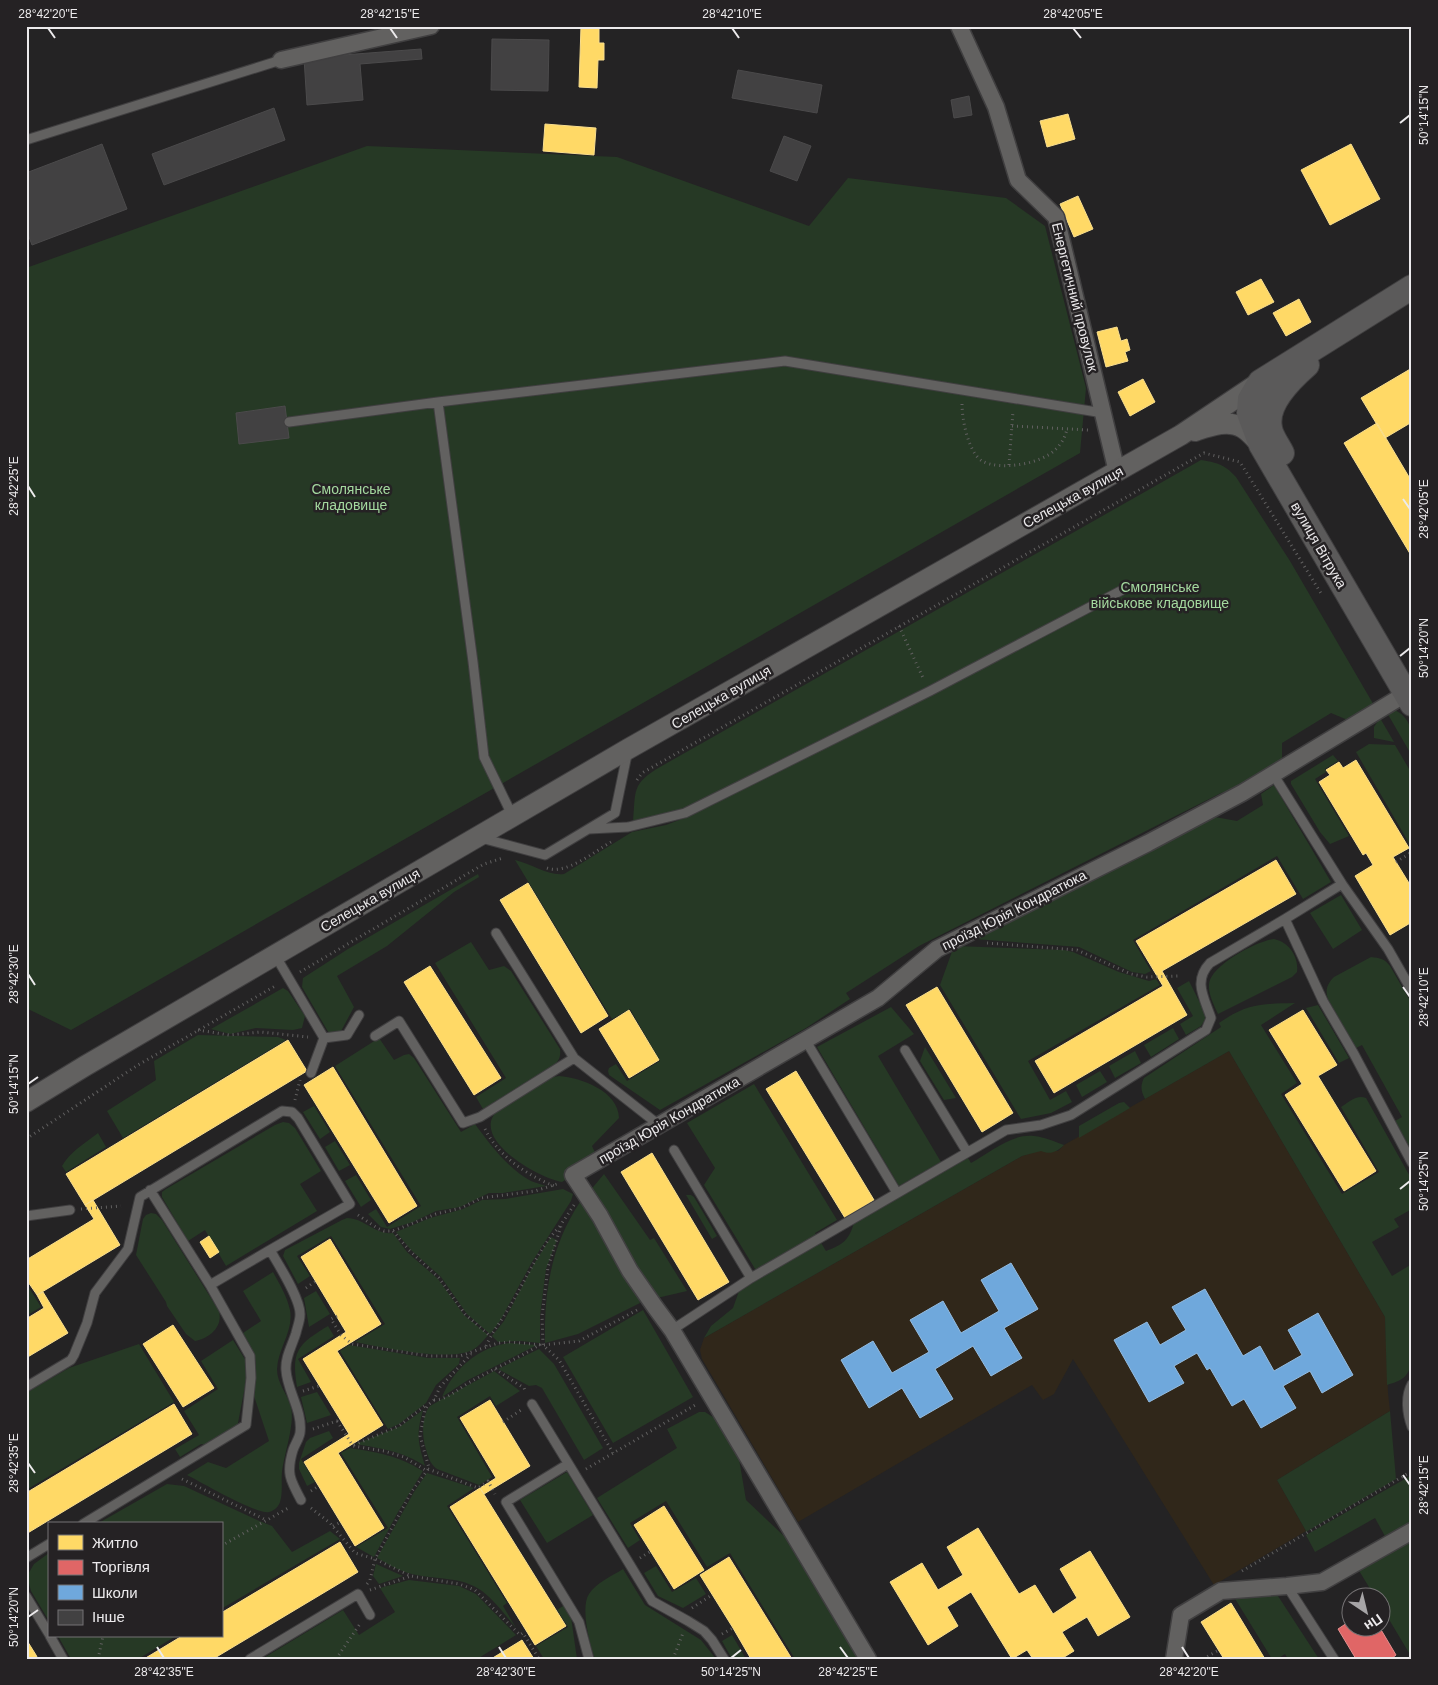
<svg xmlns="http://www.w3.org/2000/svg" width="1438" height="1685" viewBox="0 0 1438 1685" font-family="Helvetica,sans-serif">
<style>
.education{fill:#30271a}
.green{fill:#263925}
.homes{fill:#ffd966;stroke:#f9de8e}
.shops{fill:#e06666;stroke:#e48e8e}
.schools{fill:#6fa8dc;stroke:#94bce1}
.building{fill:#424142;stroke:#4b4a4b}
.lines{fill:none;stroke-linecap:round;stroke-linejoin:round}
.service-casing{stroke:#403f40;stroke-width:11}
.minor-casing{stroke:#403f40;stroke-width:19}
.tertiary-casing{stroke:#403f40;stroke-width:22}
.secondary-casing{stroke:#403f40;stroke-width:26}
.path{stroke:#616060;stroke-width:3;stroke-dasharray:1 4;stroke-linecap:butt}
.service{stroke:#626160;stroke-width:9}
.minor{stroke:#626160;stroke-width:16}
.tertiary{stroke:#626160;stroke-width:20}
.secondary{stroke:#5b5a5a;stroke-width:24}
.ticks{fill:none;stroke:#eceaec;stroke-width:2}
.labels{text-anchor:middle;stroke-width:5;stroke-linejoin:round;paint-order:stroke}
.street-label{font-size:14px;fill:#eceaec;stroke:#252224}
.park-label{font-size:14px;fill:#a4d99f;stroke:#252224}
.neatline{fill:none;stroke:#eceaec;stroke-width:2}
.ticks-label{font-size:12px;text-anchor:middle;fill:#eceaec}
</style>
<rect width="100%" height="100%" fill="#242324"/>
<path class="education" d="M1229 1051 1385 1317 1388 1393 1390 1411 1277 1480 1306 1531 1214 1585 1073 1359 1054 1394 1043 1400 1032 1385 798 1522 702 1359 700 1350 704 1338 1022 1156 1041 1150 1058 1151 1064 1145Z"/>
<path class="green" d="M367 146 617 157 809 226 848 178 1006 198 1045 226 1086 388 1080 453 71 1030 26 1008V268Z
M1201 460C1218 463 1224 464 1236 477L1290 561 1375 707 1350 721 1331 713 1282 743V762L1247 784 1221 793 919 946 846 993 850 999 806 1028 660 1110 609 1075 608 1071 609 1068 616 1064 627 1081 660 1061 630 1009 612 1019 515 860C532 864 548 876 564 874L632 832 666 825 687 817 682 809 633 821C636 791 631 784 660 767Z
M1394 710C1414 718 1412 738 1412 756L1386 711Z
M1380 718 1394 742 1374 738V727Z
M1369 744 1395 745 1412 774V842L1409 843 1356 752Z
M1333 755 1338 761 1325 769 1326 772 1315 779 1349 836 1330 844 1320 832 1291 784V781Z
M1274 785 1331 882 1303 899 1277 856 1133 940 1151 971 1145 974 1132 972 1079 947 974 939 1215 817 1237 821 1263 805 1261 794Z
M478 874 479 877 454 892 387 946 337 976 354 1007 340 1033 330 1035 302 987 303 978 348 949Z
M1341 895 1362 930 1333 949 1310 913Z
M1274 939C1289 942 1299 957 1297 972L1292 977 1218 1014C1214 1005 1208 994 1209 984 1211 965 1257 941 1274 939Z
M471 942 489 970 504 966 511 971 560 1049C561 1057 559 1061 553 1066L483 1109 476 1097 506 1078 435 963Z
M954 946 1064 950 1073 952 1119 972 1149 981 1156 979 1160 985 1028 1061 1050 1100 1066 1091 1072 1102 1051 1113 1021 1119 940 985Z
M1371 957C1380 958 1385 959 1390 966L1412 1004V1151L1395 1121 1402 1117 1362 1045 1356 1048 1328 999C1325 990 1327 984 1334 977Z
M1189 981 1205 1013 1206 1018 1201 1026 1186 1035 1180 1024 1193 1016 1177 988Z
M283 988 288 991 305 1016 302 1028 293 1030 256 1028 230 1034 211 1029Z
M1295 1003 1261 1025 1297 1083 1281 1094 1342 1194 1379 1172 1341 1107C1349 1102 1357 1094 1366 1098L1412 1180V1209L1394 1219 1399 1227 1372 1242 1392 1276 1412 1264V1362C1407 1378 1403 1380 1387 1385L1385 1317 1229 1051 1145 1099C1141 1091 1140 1086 1144 1078L1221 1027 1219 1023C1248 1003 1261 1004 1295 1003Z
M1318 1005 1349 1058 1339 1063 1306 1008Z
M891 1007 914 1034 878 1056 941 1162 899 1186 817 1047Z
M1173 1028 1179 1039 1151 1057 1144 1045Z
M198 1035 278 1037 286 1040 123 1138 107 1111 156 1080 154 1061Z
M379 1038 394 1060 404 1055 409 1054 414 1058 461 1132 475 1124C489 1143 509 1170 531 1181 535 1183 541 1184 546 1186L503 1193H489L460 1207 436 1211 413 1222 390 1229 381 1227 368 1214 376 1209 387 1227 421 1206 335 1066Z
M925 1047 956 1098 944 1100 920 1061Z
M1135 1051 1141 1063 1115 1078 1109 1066Z
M1100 1071 1107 1082 1082 1097 1076 1085Z
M559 1076C582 1078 618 1091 619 1118L592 1146 598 1159 562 1182C538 1178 468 1138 498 1110L549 1078Z
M754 1084 837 1220 815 1233 826 1251C843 1245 850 1239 854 1222L968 1158 971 1163C989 1153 1012 1133 1034 1136 1045 1137 1055 1142 1064 1145 1057 1152 1050 1155 1041 1151L1022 1156 704 1338 711 1326 733 1308 739 1291 760 1277 704 1185 715 1168 687 1123Z
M1124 1102 1130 1108 1079 1138V1126L1119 1103Z
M314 1106 330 1132 320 1139 303 1112Z
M283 1122 289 1123 295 1128 321 1171 300 1184 317 1211 226 1266 205 1230 188 1241 162 1197V1192L166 1189 275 1125Z
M98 1133 106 1147 66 1172 62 1166C70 1152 85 1143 98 1133Z
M335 1141 350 1165 339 1171 325 1147Z
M604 1174 650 1240 654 1238 687 1291 657 1298 589 1192Z
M356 1175 371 1200 361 1207 345 1181Z
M563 1189 573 1194 571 1201 532 1262 500 1321 490 1334 467 1314 441 1277 411 1250 396 1232 430 1218 463 1209 482 1200 505 1199Z
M686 1195H691L694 1197 717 1236 712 1239Z
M580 1202 597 1220 639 1297 640 1303 578 1334 545 1343C544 1291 551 1246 580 1202Z
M151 1213 156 1214 162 1220 219 1311C223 1327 210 1338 195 1341L186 1334 167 1306 166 1302 136 1255 143 1219 146 1215Z
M347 1218C364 1218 375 1235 393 1233L407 1252 438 1279 464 1315 488 1335C484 1340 479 1346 474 1349 453 1363 380 1347 355 1342L385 1324 331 1236 297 1256 310 1276 298 1284 283 1256 285 1250 342 1220Z
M551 1237 557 1240 546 1269 540 1316V1343L521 1341 498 1342 492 1336 504 1321 534 1264Z
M273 1272C280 1285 287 1296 290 1310 294 1331 278 1348 277 1369 277 1384 288 1394 291 1408 295 1423 284 1455 282 1472 281 1481 283 1493 280 1502 279 1506 274 1511 269 1512 257 1515 201 1482 187 1475L208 1462 226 1468 269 1441 254 1396 256 1363 252 1350 243 1333 261 1321 243 1291Z
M26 1283 41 1307 26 1316Z
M316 1291 330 1314 309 1327 304 1298Z
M643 1310 693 1397 613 1443 563 1357Z
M328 1326 334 1336 298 1359 311 1382 297 1387C291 1351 298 1344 328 1326Z
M233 1340 246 1361 247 1376 237 1428 206 1445 201 1444 180 1457 175 1449 199 1435 184 1411 218 1389 201 1361Z
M509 1343 537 1345 468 1380 442 1397C454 1368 479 1347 509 1343Z
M139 1344 174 1402 26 1490V1393L69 1368Z
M349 1345 428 1358H460L459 1364 436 1385 426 1403 399 1424 388 1429 340 1351Z
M539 1349 554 1364 603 1448 584 1460 542 1388 536 1385 529 1386 498 1369Z
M494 1371 520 1391 496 1406 490 1396 457 1417 492 1477 479 1485 437 1469C429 1463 428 1456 425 1446 422 1434 422 1418 429 1407 432 1404 486 1376 494 1371Z
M317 1392 331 1415 307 1423 301 1397Z
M423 1410C416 1435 418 1442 425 1466 402 1451 383 1449 356 1444L401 1426Z
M1390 1411 1396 1479 1304 1533 1306 1531 1277 1480Z
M699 1412H705L716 1419 738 1453 746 1500 784 1536 858 1659H795L730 1553 707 1567 666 1501 630 1523 640 1540 628 1548 597 1498 677 1448 667 1429Z
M329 1431 333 1438 301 1459 315 1482 307 1486 299 1469V1463L306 1442 310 1438Z
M350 1448C380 1453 396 1455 423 1471L398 1512 374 1557 356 1547 388 1528 341 1453Z
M567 1472 593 1515 547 1543 520 1500Z
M427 1473 474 1488 447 1506 507 1603 503 1606 516 1628C506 1616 495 1601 482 1591 462 1576 435 1580 412 1574 399 1571 388 1564 377 1558L414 1492Z
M1412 1475V1523L1386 1538 1375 1518 1315 1552 1306 1535Z
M167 1484 184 1486 257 1520 272 1526 292 1552 330 1531 340 1539 221 1609V1524H97Z
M1412 1538V1658L1381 1606 1380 1598 1375 1597 1358 1569Z
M49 1553V1621L31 1591 27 1576 34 1564Z
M376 1564 403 1576 379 1584 373 1576Z
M656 1566 672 1592 696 1578 706 1594 683 1608 658 1596 644 1573Z
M623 1569 645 1605 701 1640 716 1659H595C590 1645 580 1607 589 1594 596 1583 612 1576 623 1569Z
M409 1580 459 1586 476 1594 516 1635 477 1659H262L343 1610 359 1635 395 1612 380 1588Z
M1276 1593 1319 1659H1288L1285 1654 1277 1659H1272L1234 1597Z
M566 1604 571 1617 577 1659H544L536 1646 568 1627 557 1610Z
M732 1635 746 1659H732L722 1641Z
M58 1636H176L138 1659H71Z"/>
<path class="homes" d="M581 26H599V43H604V60H598L597 88 579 87Z
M1068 114 1075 139 1047 147 1040 121Z
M545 124 596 128 594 155 543 151Z
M1351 144 1380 199 1330 225 1301 170Z
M1078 196 1093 229 1074 237 1060 204Z
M1261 279 1274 302 1248 315 1236 292Z
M1299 299 1311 322 1286 336 1273 313Z
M1117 327 1121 341 1127 339 1130 350 1125 352 1128 361 1106 367 1097 332Z
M1412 368V422L1385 438 1361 398Z
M1143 379 1155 402 1130 416 1118 392Z
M1377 423 1412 482V557L1344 443Z
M1356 760 1409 848 1393 857 1412 888V922L1390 935 1355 876 1373 865 1366 853 1363 855 1319 782 1330 775 1326 770 1339 762 1343 768Z
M1276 860 1296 894 1162 971 1187 1015 1054 1093 1035 1061 1163 986 1136 941Z
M528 883 608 1016 581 1033 500 900Z
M430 966 501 1078 474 1095 404 982Z
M937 987 1013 1113 982 1132 906 1005Z
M629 1010 659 1060 629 1078 599 1029Z
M1303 1010 1337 1065 1318 1076 1376 1171 1344 1191 1285 1095 1302 1084 1269 1030Z
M288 1040 307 1071 85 1205 66 1174Z
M333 1067 417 1206 389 1223 304 1085Z
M796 1071 874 1200 845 1218 766 1089Z
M652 1153 729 1282 698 1300 621 1172Z
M93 1200 120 1245 37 1295 26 1279V1260L94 1219 85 1205Z
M209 1236 219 1252 210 1258 200 1242Z
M330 1239 381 1324 337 1351 383 1425 338 1453 384 1528 355 1546 304 1462 349 1434 303 1359 346 1332 301 1257Z
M43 1292 68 1333 26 1358V1319L44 1308 37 1295Z
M173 1325 214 1388 183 1407 143 1344Z
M490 1400 530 1466 484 1494 480 1488 496 1478 460 1418Z
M174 1404 192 1434 26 1534V1493Z
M480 1488 566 1626 535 1645 450 1507Z
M664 1506 704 1570 674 1589 634 1525Z
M978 1528 1019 1594 1035 1585 1053 1614 1077 1598 1060 1569 1090 1551 1130 1617 1098 1636 1087 1617 1062 1632 1074 1651 1061 1659H1033L1027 1650 1012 1659 971 1592 947 1607 958 1626 928 1645 890 1582 922 1563 938 1590 963 1575 947 1547Z
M340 1542 358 1572 335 1586 213 1659H144L182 1636H221V1613Z
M729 1557 792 1659H751L733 1628 700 1575Z
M1231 1603 1265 1659H1224L1201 1622Z
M26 1639 36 1655 38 1659H26Z
M522 1640 534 1659H491Z"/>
<path class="shops" d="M1350 1621V1628H1380L1396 1655 1391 1659H1356L1338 1629Z"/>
<path class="schools" d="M1011 1263 1038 1309 1004 1328 1022 1358 991 1376 973 1346 935 1369 953 1399 920 1418 902 1388 869 1408 841 1360 873 1341 892 1373 929 1352 910 1320 943 1301 961 1333 999 1311 981 1280Z
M1205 1289 1243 1356 1260 1346 1274 1371 1302 1355 1288 1330 1318 1313 1353 1375 1322 1393 1310 1371 1283 1386 1296 1408 1261 1428 1244 1399 1232 1406 1210 1368 1207 1370 1197 1353 1174 1366 1184 1383 1149 1402 1114 1340 1147 1322 1160 1345 1186 1330 1172 1307Z"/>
<path class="building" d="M492 39 549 40 548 91 491 90Z
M421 49 422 59 360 64 363 100 307 105 304 58Z
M738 70 822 85 817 113 732 98Z
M969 96 972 115 954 118 951 100Z
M274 108 285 140 164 185 152 154Z
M784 136 811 146 797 181 770 171Z
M102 144 127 209 32 245 26 229V173Z
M285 406 289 438 239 444 236 413Z"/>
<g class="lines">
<g class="service-casing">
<path id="service" d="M26 140 281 60
M438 402 473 662 484 757 513 817
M289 422 438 402 785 361 1103 413
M589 829 628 827 685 813 930 691 1128 587
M481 838 545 855 615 813 628 750
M1342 884 1388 949 1412 991
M1285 919 1323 1001 1354 1054 1412 1163
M496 933 574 1058 659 1125
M275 955 324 1038
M375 1036 399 1021 463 1123 480 1117 574 1058
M324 1038 347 1035 359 1015
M806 1041 897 1193
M905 1050 967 1152
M311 1073 324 1038
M674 1150 751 1278
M150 1190 210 1285 270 1250
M26 1216 70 1210
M672 1330 751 1278 1006 1130 1041 1125 1071 1115 1206 1030 1211 1018C1204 997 1193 981 1210 963L1285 919 1342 884 1273 774
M1412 1384C1405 1396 1407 1414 1412 1427
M26 1387 71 1360 74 1355 87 1323 95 1293 128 1249 140 1197 282 1111 292 1112 298 1118 350 1204 270 1250C278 1264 301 1299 300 1315 300 1321 297 1328 296 1333 292 1346 285 1357 286 1370 287 1391 303 1411 300 1433 299 1439 295 1444 293 1450 286 1473 290 1480 301 1500
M532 1404 652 1601 688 1621 704 1631 712 1640 724 1659
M568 1464 506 1502 579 1622 589 1659
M83 1524 246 1425 251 1378 250 1356 210 1285
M26 1558 49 1544
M1287 1586 1334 1659
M26 1596 49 1634
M50 1636 63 1659
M250 1659 358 1594 370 1615"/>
</g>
<g class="minor-casing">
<path id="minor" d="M959 26 996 107 1018 180 1056 217 1117 472
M281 60 431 26
M868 1659 672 1330 655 1307 630 1271 600 1216 573 1175 878 998 937 949 1148 843 1242 793 1412 690
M1174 1659 1181 1615 1221 1591 1287 1586 1322 1582 1412 1531"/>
</g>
<g class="tertiary-casing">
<path id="tertiary" d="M1195 431C1210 426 1229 419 1243 428 1250 432 1256 440 1261 445
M26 1102 85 1066 628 749 1181 435 1260 382"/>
</g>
<g class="secondary-casing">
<path id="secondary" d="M1412 287 1260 382 1250 399 1249 413 1261 445 1412 704
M1282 453C1278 445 1271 436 1270 428 1265 404 1291 379 1307 365"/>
</g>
<path class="path" d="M962 404C962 419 968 452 982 461 1000 471 1042 464 1056 449 1062 443 1065 437 1067 429
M1012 426 1089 430
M1009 465 1013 411
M899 626 924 680
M637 780 642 773 1204 453 1240 462 1322 595
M1396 862 1412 852
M547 868C566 875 594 852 611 842
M987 943 1077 950 1131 974 1147 977 1178 976
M300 972 484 864 503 858
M198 1030 229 1035 261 1032 308 1037
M295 1100 300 1080
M485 1129C498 1156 527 1175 554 1186
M26 1139 138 1065 277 985
M574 1205 562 1223 548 1267 542 1316 543 1345 559 1360 613 1453
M81 1209 121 1206
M358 1215 377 1228 384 1231H393L436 1214 461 1208 481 1198 535 1191 560 1183
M393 1231 409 1250 439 1278 465 1314 490 1336
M306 1288 316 1281
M337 1316 331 1319 341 1335 352 1344 429 1356H460L498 1343 510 1342 543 1345 579 1341 637 1310
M486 1346C492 1332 502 1320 510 1306 527 1278 539 1247 562 1224
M495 1369 524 1388 526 1393
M303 1391 319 1386
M434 1400C448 1400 460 1387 472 1381 495 1368 519 1358 541 1344
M337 1421 353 1446 384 1451 404 1457 427 1471
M503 1422 521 1410
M313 1429 340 1420
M354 1445 399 1426 426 1405
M428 1469 478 1488 488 1481 495 1494
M586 1469 697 1404
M182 1479 266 1520
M311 1491 319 1486
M311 1508 330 1523 355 1553 375 1559 411 1576 459 1584 475 1590 520 1635 523 1633 539 1659
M333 1526 341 1522
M221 1546 290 1507
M640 1558 651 1551
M1242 1571 1412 1471
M367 1584 370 1580 375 1559 412 1491 429 1468 420 1436 425 1410 428 1405 434 1400 440 1387 471 1354
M370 1590 411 1576
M692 1608 712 1595
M722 1634 733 1628
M98 1659 103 1636
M336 1659 360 1624
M673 1659 683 1633
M1203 1659 1219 1650"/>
<use href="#service" class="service"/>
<use href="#minor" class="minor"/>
<use href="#tertiary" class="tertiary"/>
<use href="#secondary" class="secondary"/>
</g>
<path class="ticks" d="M48 28 55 38M390 28 397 38M732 28 739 38M1073 28 1081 38M1400 123 1410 115M28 486 35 497M1403 499 1410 509M1400 656 1410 648M28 974 35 985M1403 987 1410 997M28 1084 38 1077M1400 1189 1410 1181M28 1463 35 1473M1403 1475 1410 1485M28 1617 38 1610M157 1647 164 1658M499 1647 506 1658M840 1647 848 1658M1182 1647 1189 1658M731 1658 741 1650"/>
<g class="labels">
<g class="street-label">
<text transform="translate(1075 297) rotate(76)" y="5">Енергетичний провулок</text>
<text transform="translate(1073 497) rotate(-29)" y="5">Селецька вулиця</text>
<text transform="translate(1319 545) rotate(60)" y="5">вулиця Вітрука</text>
<text transform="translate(721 697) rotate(-30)" y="5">Селецька вулиця</text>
<text transform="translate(370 900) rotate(-30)" y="5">Селецька вулиця</text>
<text transform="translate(1014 910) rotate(-27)" y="5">проїзд Юрія Кондратюка</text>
<text transform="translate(669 1120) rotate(-30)" y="5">проїзд Юрія Кондратюка</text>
</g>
<g class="park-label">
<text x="351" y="494">Смолянське<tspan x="351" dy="16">кладовище</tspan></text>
<text x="1160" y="592">Смолянське<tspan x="1160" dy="16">військове кладовище</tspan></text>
</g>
</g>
<rect width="1438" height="1685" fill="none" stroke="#252224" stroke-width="55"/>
<rect x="48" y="1522" width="175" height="115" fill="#252224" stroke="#757274"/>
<rect x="58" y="1535" width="25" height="15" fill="#ffd966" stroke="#757274"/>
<text x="92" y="1548" font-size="15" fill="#eceaec">Житло</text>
<rect x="58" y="1560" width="25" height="15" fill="#e06666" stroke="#757274"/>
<text x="92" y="1572" font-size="15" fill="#eceaec">Торгівля</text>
<rect x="58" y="1585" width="25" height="15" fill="#6fa8dc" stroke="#757274"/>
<text x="92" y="1598" font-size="15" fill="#eceaec">Школи</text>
<rect x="58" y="1610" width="25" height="15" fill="#424142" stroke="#757274"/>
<text x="92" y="1622" font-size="15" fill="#eceaec">Інше</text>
<g transform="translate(1366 1612) rotate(145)"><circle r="24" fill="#252224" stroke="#757274"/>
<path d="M0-4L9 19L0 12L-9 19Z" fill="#a6a4a6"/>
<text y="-8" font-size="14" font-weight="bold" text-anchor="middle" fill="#eceaec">Пн</text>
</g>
<rect x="28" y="28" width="1382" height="1630" class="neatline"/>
<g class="ticks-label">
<text x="48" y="18">28°42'20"E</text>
<text x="390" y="18">28°42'15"E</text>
<text x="732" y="18">28°42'10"E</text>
<text x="1073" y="18">28°42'05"E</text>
<text transform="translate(1424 115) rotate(-90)" y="4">50°14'15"N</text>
<text transform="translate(14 486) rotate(-90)" y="4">28°42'25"E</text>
<text transform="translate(1424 509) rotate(-90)" y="4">28°42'05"E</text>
<text transform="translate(1424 648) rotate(-90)" y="4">50°14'20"N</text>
<text transform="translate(14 974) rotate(-90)" y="4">28°42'30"E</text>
<text transform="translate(1424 997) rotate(-90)" y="4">28°42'10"E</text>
<text transform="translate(14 1084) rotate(-90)" y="4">50°14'15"N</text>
<text transform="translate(1424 1181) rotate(-90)" y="4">50°14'25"N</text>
<text transform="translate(14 1463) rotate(-90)" y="4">28°42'35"E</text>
<text transform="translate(1424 1485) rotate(-90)" y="4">28°42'15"E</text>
<text transform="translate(14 1617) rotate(-90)" y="4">50°14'20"N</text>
<text x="164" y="1676">28°42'35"E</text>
<text x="506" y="1676">28°42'30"E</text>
<text x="731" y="1676">50°14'25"N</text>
<text x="848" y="1676">28°42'25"E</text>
<text x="1189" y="1676">28°42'20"E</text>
</g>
</svg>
